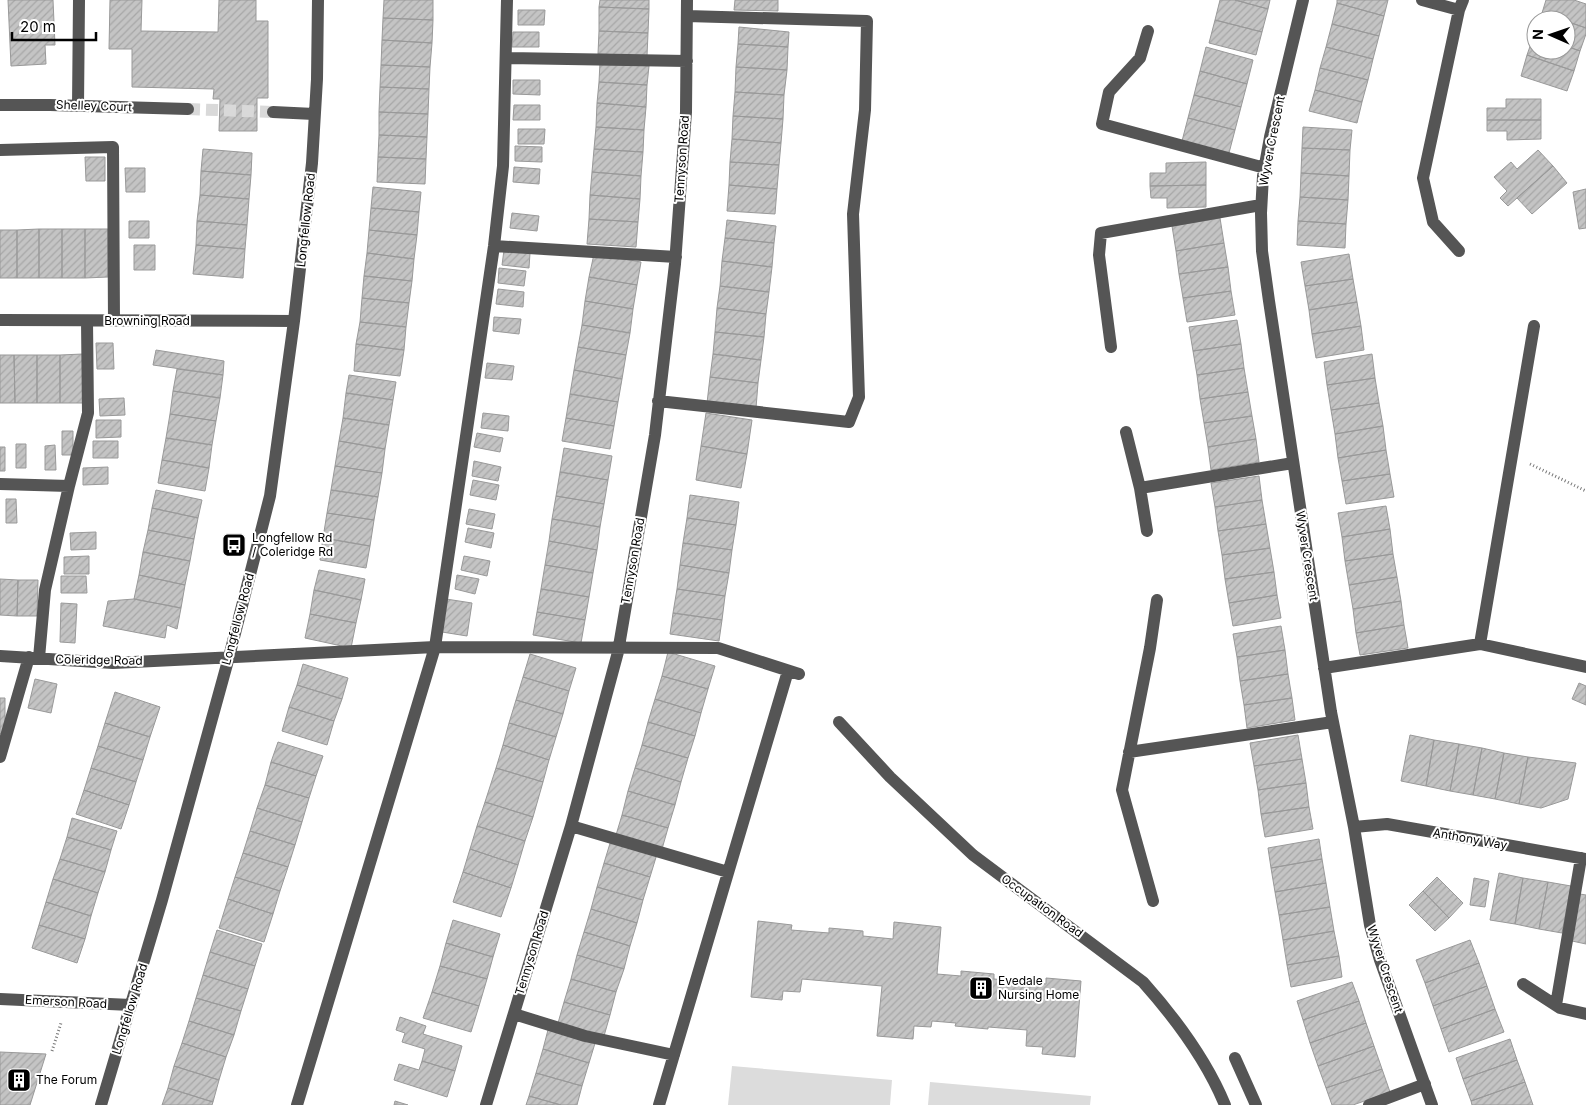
<svg xmlns="http://www.w3.org/2000/svg" width="1586" height="1105" viewBox="0 0 1586 1105" font-family="Inter,sans-serif">
<style>
.green{fill:#dcdcdc}
.building{fill:url(#building-hatch);stroke:#999}
.lines{fill:none;stroke-linecap:round;stroke-linejoin:round}
.minor-tunnel{stroke:#d9d9d9;stroke-width:12;stroke-dasharray:12 6;stroke-linecap:butt}
.path{stroke:#777;stroke-width:3;stroke-dasharray:1 2.5;stroke-linecap:butt}
.minor{stroke:#555;stroke-width:12}
.labels{text-anchor:middle;stroke-width:4;stroke-linejoin:round;paint-order:stroke}
.street-label{font-size:12px;fill:#000;stroke:#fff}
.poi-label{font-size:12px;fill:#000;stroke:#fff;text-anchor:start}
</style>
<defs>
<pattern id="building-hatch" width="6" height="6" patternUnits="userSpaceOnUse" patternTransform="scale(1.25)"><rect width="6" height="6" fill="#c4c4c4"/><path d="M-1 1l2-2M0 6l6-6M5 7l2-2" fill="none" stroke="#a7a7a7"/></pattern>
</defs>
<rect width="100%" height="100%" fill="#fff"/>
<path class="green" d="M732 1066 892 1080 890 1105H728Z
M930 1082 1091 1096 1090 1105H928Z"/>
<path class="building" d="M8 0H53L55 45H45L46 64 11 66Z
M110 0H142L141 31 218 32 219 0H256V21H268V98H257V131H219L220 99H213L214 89 132 87V49H109Z
M384 0H433V20L383 18Z
M600 0H649V9L599 7Z
M735 0H778V11L734 10Z
M1220 0H1235L1268 9 1262 32 1215 20Z
M1235 0H1270L1268 9Z
M1337 0H1388L1384 16 1337 3Z
M1546 0H1574L1586 4V28L1542 13Z
M1337 3 1384 16 1379 36 1332 24Z
M599 7 649 9 648 33 599 31Z
M518 10H545L544 25H518Z
M1542 13 1563 20H1539Z
M383 18 433 20 432 43 382 40Z
M1215 20 1262 32 1256 55 1209 43Z
M1566 21 1586 28V34L1580 51 1566 46Z
M1332 24 1379 36 1373 59 1326 47Z
M739 27 789 32 788 47 738 44Z
M599 31 648 33 647 56 598 54Z
M513 32H539V47H512Z
M1534 35 1536 36V50H1566V46L1580 51 1574 71 1527 55Z
M382 40 432 43 430 67 381 65Z
M738 44 788 47 787 70 736 67Z
M1206 47 1253 60 1247 84 1200 71Z
M1326 47 1373 59 1368 80 1320 68Z
M1527 55 1574 71 1567 91 1521 76Z
M600 62 649 66 647 85 599 82Z
M381 65 430 67 429 89 380 87Z
M736 67 787 70 784 95 735 92Z
M1320 68 1368 80 1362 102 1315 90Z
M1200 71 1247 84 1241 107 1194 95Z
M513 80H540V95L513 94Z
M599 82 647 85 646 107 597 103Z
M380 87 429 89 428 114 379 112Z
M1315 90 1362 102 1357 123 1309 111Z
M735 92 784 95 783 119 733 116Z
M1194 95 1241 107 1235 130 1188 118Z
M1506 99H1541V120H1487V108H1506Z
M597 103 646 107 644 130 596 127Z
M514 105H540V120H513Z
M379 112 428 114 427 137 379 135Z
M733 116 783 119 781 143 732 139Z
M1188 118 1235 130 1229 153 1182 141Z
M1487 120H1541V139L1507 140V131H1487Z
M596 127 644 130 643 152 594 149Z
M1303 127 1352 130 1350 150 1302 148Z
M518 129H545L544 144H518Z
M379 135 427 137 426 159 378 157Z
M732 139 781 143 779 165 730 162Z
M515 146 542 147V162L515 161Z
M1302 148 1350 150 1349 176 1301 173Z
M203 149 252 153 251 175 201 171Z
M594 149 643 152 641 176 592 172Z
M1538 150 1553 166 1508 206 1500 198 1507 191 1494 177 1511 162 1517 169Z
M85 157H105V181H86Z
M378 157 426 159 425 184 377 182Z
M730 162 779 165 777 189 729 185Z
M1206 162V185L1150 186V173H1166V163Z
M1553 166 1567 183 1532 214 1517 198Z
M514 167 540 169 539 184 513 182Z
M125 168H145V192H126Z
M201 171 251 175 249 199 200 195Z
M592 172 641 176 640 199 590 195Z
M1301 173 1349 176 1348 200 1300 197Z
M729 185 777 189 775 214 727 211Z
M1206 185V207L1167 208V198H1151L1150 186Z
M373 187 421 192 419 212 371 208Z
M1586 189V228L1579 229 1573 192Z
M200 195 249 199 247 225 197 221Z
M590 195 640 199 638 222 589 219Z
M1300 197 1348 200 1346 224 1298 221Z
M371 208 419 212 417 235 369 230Z
M512 213 539 216 537 231 510 228Z
M1220 218 1224 243 1176 251 1172 226Z
M589 219 638 222 636 247 587 244Z
M727 220 776 226 774 243 725 238Z
M129 221H149V238H129Z
M197 221 247 225 245 249 196 245Z
M1298 221 1346 224 1345 248 1297 245Z
M39 229V278H17V230Z
M39 229H62V278H39Z
M62 229H85V278H62Z
M85 229H108V277L85 278Z
M0 230H17V278H0Z
M369 230 417 235 414 259 367 253Z
M725 238 774 243 772 267 722 261Z
M1224 243 1228 267 1179 274 1176 251Z
M134 245H155V270H134Z
M196 245 245 249 243 278 193 274Z
M504 250 530 253 529 268 502 265Z
M367 253 414 259 412 281 364 276Z
M594 254 641 262 637 285 589 277Z
M1349 254 1353 279 1305 286 1301 262Z
M722 261 772 267 769 292 720 286Z
M1228 267 1231 291 1183 298 1179 274Z
M499 268 526 271 524 286 498 283Z
M364 276 412 281 409 303 362 298Z
M589 277 637 285 633 309 585 301Z
M1353 279 1357 302 1309 310 1305 286Z
M720 286 769 292 766 314 717 308Z
M498 289 524 292 523 307 496 304Z
M1231 291 1235 315 1187 322 1183 298Z
M362 298 409 303 406 327 360 322Z
M585 301 633 309 630 333 582 325Z
M1357 302 1361 326 1312 334 1309 310Z
M717 308 766 314 764 337 715 332Z
M494 317 521 319 519 334 493 331Z
M1237 320 1241 344 1193 351 1189 327Z
M360 322 406 327 404 350 356 344Z
M582 325 630 333 626 355 578 347Z
M1361 326 1364 350 1316 358 1312 334Z
M715 332 764 337 761 360 713 354Z
M96 343H113L114 369H97Z
M356 344 404 350 400 376 354 371Z
M1241 344 1244 368 1197 375 1193 351Z
M578 347 626 355 622 379 574 370Z
M156 350 224 361 223 375 153 365Z
M83 354V403H60V355Z
M713 354 761 360 758 383 710 377Z
M1372 354 1375 378 1327 385 1324 362Z
M0 355H14L15 403H0Z
M14 355H37V403H15Z
M37 355H60V403H37Z
M487 363 514 366 512 380 485 378Z
M1244 368 1248 392 1200 399 1197 375Z
M177 369 223 375 220 398 173 391Z
M574 370 622 379 618 402 570 394Z
M349 375 396 382 393 400 346 393Z
M710 377 758 383 756 408 707 403Z
M1375 378 1379 403 1331 410 1327 385Z
M173 391 220 398 216 421 170 414Z
M1248 392 1252 416 1204 423 1200 399Z
M346 393 393 400 389 425 343 418Z
M570 394 618 402 614 426 566 418Z
M124 398 125 415 100 416 99 399Z
M1379 403 1383 426 1335 434 1331 410Z
M483 413 509 416 508 431 481 428Z
M706 413 752 420 747 454 701 446Z
M170 414 216 421 212 445 166 438Z
M1252 416 1256 439 1208 447 1204 423Z
M343 418 389 425 385 449 339 441Z
M566 418 614 426 610 449 562 441Z
M96 420H121V437L96 438Z
M1383 426 1386 450 1338 458 1335 434Z
M62 431H73V455H62Z
M477 433 503 438 500 452 474 447Z
M166 438 212 445 209 468 162 460Z
M1256 439 1259 462 1211 470 1208 447Z
M93 441H118V458H93Z
M339 441 385 449 382 473 335 466Z
M16 444H26V468H16Z
M55 445 56 470H45V446Z
M701 446 747 454 741 488 696 480Z
M0 447H5V471H0Z
M564 448 612 456 608 480 560 472Z
M1386 450 1390 474 1342 481 1338 458Z
M162 460 209 468 205 491 158 483Z
M474 461 501 467 498 481 472 476Z
M335 466 382 473 378 497 331 490Z
M108 467V484L83 485V468Z
M560 472 608 480 604 504 556 496Z
M1390 474 1394 497 1346 504 1342 481Z
M1259 476 1262 500 1215 507 1211 483Z
M473 480 499 485 496 500 470 495Z
M156 490 202 500 198 518 152 508Z
M331 490 378 497 374 520 327 513Z
M690 495 739 502 736 525 687 518Z
M556 496 604 504 600 527 552 519Z
M6 499H16L17 523H6Z
M1262 500 1266 524 1218 531 1215 507Z
M1386 506 1390 529 1342 537 1338 513Z
M152 508 198 518 194 539 148 530Z
M469 509 495 514 492 529 466 524Z
M327 513 374 520 370 546 323 538Z
M687 518 736 525 732 550 683 543Z
M552 519 600 527 597 550 549 541Z
M1266 524 1270 548 1222 555 1218 531Z
M468 528 494 533 491 548 465 542Z
M1390 529 1393 554 1345 561 1342 537Z
M148 530 194 539 190 561 143 552Z
M96 532V549L71 550 70 533Z
M323 538 370 546 366 568 320 560Z
M549 541 597 550 593 573 545 565Z
M683 543 732 550 729 573 680 565Z
M1270 548 1274 572 1225 579 1222 555Z
M143 552 190 561 185 585 139 575Z
M1393 554 1397 577 1349 585 1345 561Z
M89 556V574H64V557Z
M464 556 490 561 487 576 461 570Z
M545 565 593 573 589 597 541 589Z
M680 565 729 573 725 596 677 589Z
M319 570 365 579 361 600 314 590Z
M1274 572 1277 595 1229 603 1225 579Z
M139 575 185 585 181 608 134 599Z
M457 575 479 579 475 594 455 589Z
M61 576H86L87 593H61Z
M1397 577 1401 601 1353 609 1349 585Z
M0 579 18 580 17 616 0 615Z
M18 580H38L37 616H17Z
M541 589 589 597 585 620 537 612Z
M677 589 725 596 722 620 673 613Z
M314 590 361 600 356 623 310 614Z
M1277 595 1281 618 1233 626 1229 603Z
M134 599 181 608 177 629 167 625 165 638 103 626 108 601Z
M446 599 472 603 467 636 442 632Z
M1401 601 1404 625 1356 633 1353 609Z
M61 603 77 604 75 643 60 642Z
M537 612 585 620 581 643 533 635Z
M673 613 722 620 719 641 670 634Z
M310 614 356 623 351 648 305 638Z
M1404 625 1408 648 1360 655 1356 633Z
M1281 626 1285 650 1237 657 1233 634Z
M1285 650 1288 674 1240 681 1237 657Z
M668 652 715 666 708 689 662 676Z
M530 654 576 668 569 691 523 677Z
M303 664 348 678 342 699 297 685Z
M1288 674 1292 698 1244 705 1240 681Z
M662 676 708 689 701 713 655 699Z
M523 677 569 691 563 714 516 700Z
M35 679 57 684 51 713 28 708Z
M1579 683 1586 686V705L1572 699Z
M297 685 342 699 334 721 289 707Z
M115 692 160 707 150 737 105 723Z
M0 698H5V734H0Z
M1292 698 1295 720 1247 728 1244 705Z
M655 699 701 713 695 736 648 722Z
M516 700 563 714 556 737 509 723Z
M289 707 334 721 327 745 282 731Z
M648 722 695 736 688 758 642 745Z
M105 723 150 737 143 760 98 746Z
M509 723 556 737 549 760 503 745Z
M1298 735 1302 759 1254 766 1250 743Z
M1410 735 1434 740 1426 786 1401 781Z
M1434 740 1459 744 1450 791 1426 786Z
M278 742 323 756 316 776 271 762Z
M1459 744 1482 748 1473 795 1450 791Z
M503 745 549 760 543 782 496 768Z
M642 745 688 758 681 782 635 768Z
M98 746 143 760 136 782 91 768Z
M1482 748 1504 753 1495 799 1473 795Z
M1504 753 1528 757 1519 804 1495 799Z
M1528 757 1576 763 1568 799 1541 808 1519 804Z
M1302 759 1306 783 1258 790 1254 766Z
M271 762 316 776 309 798 265 785Z
M91 768 136 782 129 805 84 790Z
M496 768 543 782 533 817 485 802Z
M635 768 681 782 675 805 628 791Z
M1306 783 1309 807 1261 814 1258 790Z
M265 785 309 798 302 822 257 808Z
M84 790 129 805 121 829 76 814Z
M628 791 675 805 668 828 622 815Z
M485 802 533 817 525 841 477 826Z
M1309 807 1313 829 1265 837 1261 814Z
M257 808 302 822 295 845 250 831Z
M622 815 668 828 662 849 616 835Z
M72 818 117 831 111 850 67 837Z
M477 826 525 841 518 865 470 849Z
M250 831 295 845 288 867 243 853Z
M67 837 111 850 105 872 60 859Z
M1319 839 1322 859 1271 868 1268 848Z
M611 840 657 854 650 877 604 863Z
M470 849 518 865 511 888 463 872Z
M243 853 288 867 280 891 235 877Z
M60 859 105 872 98 893 53 879Z
M1322 859 1326 883 1275 892 1271 868Z
M604 863 650 877 643 900 597 887Z
M463 872 511 888 501 917 453 902Z
M1499 873 1523 878 1515 924 1490 920Z
M235 877 280 891 273 914 228 899Z
M1437 877 1463 903 1449 918 1423 891Z
M1474 878 1489 881 1485 907 1470 905Z
M1523 878 1548 882 1539 929 1515 924Z
M53 879 98 893 91 916 46 902Z
M1548 882 1571 886 1562 933 1539 929Z
M1326 883 1330 907 1279 915 1275 892Z
M597 887 643 900 637 923 591 909Z
M1423 891 1449 918 1435 931 1409 905Z
M1580 894 1586 895V944L1572 941Z
M228 899 273 914 264 942 219 928Z
M46 902 91 916 85 939 39 925Z
M1330 907 1334 931 1283 940 1279 915Z
M591 909 637 923 630 946 584 932Z
M453 920 500 934 493 957 446 943Z
M758 921 792 925 791 930 829 933V928L863 931V936L893 939 894 922 941 927 937 974 961 976V971L994 974V979L1046 984V978L1081 981 1075 1057 1042 1054 1043 1047 1026 1046 1027 1030 988 1027V1029L955 1026 956 1023 932 1021 931 1027 914 1026 913 1039 877 1036 882 986 802 979 800 992 783 991 782 1000 751 997Z
M39 925 85 939 77 963 32 948Z
M217 930 262 944 255 966 210 952Z
M1334 931 1339 956 1287 965 1283 940Z
M584 932 630 946 624 969 577 955Z
M1470 940 1479 963 1425 983 1416 960Z
M446 943 493 957 487 979 440 966Z
M210 952 255 966 248 989 203 975Z
M577 955 624 969 616 992 571 979Z
M1339 956 1342 977 1291 987 1287 965Z
M1479 963 1487 986 1433 1006 1425 983Z
M440 966 487 979 479 1006 432 992Z
M203 975 248 989 241 1011 196 998Z
M571 979 616 992 610 1015 564 1002Z
M1352 982 1359 1001 1303 1020 1297 1001Z
M1487 986 1495 1009 1441 1029 1433 1006Z
M432 992 479 1006 471 1032 423 1018Z
M196 998 241 1011 234 1035 189 1021Z
M1359 1001 1366 1023 1310 1043 1303 1020Z
M564 1002 610 1015 604 1036 558 1023Z
M1495 1009 1504 1032 1449 1052 1441 1029Z
M400 1017 426 1026 423 1034 462 1046 455 1071 422 1061 425 1049 402 1042 405 1033 396 1030Z
M189 1021 234 1035 226 1057 182 1043Z
M1366 1023 1374 1046 1318 1066 1310 1043Z
M549 1026 596 1040 589 1063 543 1049Z
M1510 1039 1517 1060 1463 1079 1456 1058Z
M182 1043 226 1057 219 1080 174 1066Z
M1374 1046 1382 1069 1326 1088 1318 1066Z
M543 1049 589 1063 582 1086 536 1073Z
M0 1052 46 1054 30 1105H0Z
M1517 1060 1525 1082 1471 1101 1463 1079Z
M422 1061 455 1071 447 1097 394 1080 399 1064 419 1070Z
M174 1066 219 1080 213 1102 168 1088Z
M1382 1069 1390 1092 1353 1105H1332L1326 1088Z
M536 1073 582 1086 577 1105H561L529 1096Z
M1525 1082 1533 1105H1472L1471 1101Z
M168 1088 213 1102 212 1105H162Z
M529 1096 561 1105H526Z
M395 1101 408 1105H394Z"/>
<g class="lines">
<path class="minor-tunnel" d="M188 109 273 112"/>
<path class="path" d="M1530 464 1586 491
M52 1051 61 1023"/>
<path class="minor" d="M1303 0 1270 137 1263 176 1261 213 1262 251 1269 301 1331 712 1354 827 1370 925 1380 960 1432 1105
M1422 0 1459 10 1463 0
M1148 31 1140 58 1109 92 1102 124 1265 168
M506 58 687 61
M0 105H50L188 109
M78 106 79 0
M273 112 314 114
M0 150 113 147 114 321
M494 246 676 257
M1459 251 1433 222 1423 178 1459 10
M0 320 294 321
M1111 347 1099 255 1101 233 1261 205
M658 401 849 422 859 397 853 214 865 110 867 21 687 16
M1126 432 1140 488
M0 484 69 486 45 590 39 658
M69 486 88 413 87 321
M1147 531 1140 488 1293 463
M1480 644 1534 326
M0 656 113 663 435 647 494 246 503 166 507 0
M1324 668 1480 644 1586 667
M839 722 890 777 973 855 1143 982C1176 1019 1206 1059 1225 1105
M1129 752 1333 722
M0 757 29 657
M571 826 728 872
M1354 827 1387 824 1586 859
M1153 901 1122 790 1150 648 1157 600
M1523 984 1560 1008 1586 1014
M0 999 131 1005
M1556 1005 1581 858
M514 1014 585 1036 674 1055
M1235 1058 1256 1105
M101 1105 162 900 229 657 270 496 294 321 312 163 317 79 318 0
M297 1105 435 647 718 648 799 674
M486 1105 571 826 618 652 655 435 675 264 686 112 687 0
M659 1105 788 671
M1369 1105 1425 1084"/>
</g>
<defs>
<g id="bus-square" transform="scale(1.25)"><rect x="-9" y="-9" width="18" height="18" rx="4" fill="#000" stroke="#fff"/><path d="M-5-6H5V4H4V6H2V4H-2V6H-4V4H-5ZM-3.5-4V0h7V-4ZM-3.5 1.2v1.5H-2V1.2ZM2 1.2v1.5H3.5V1.2Z" fill="#fff"/></g>
<g id="building-square" transform="scale(1.25)"><rect x="-9" y="-9" width="18" height="18" rx="4" fill="#000" stroke="#fff"/><path d="M-4-6H4V6H1V3H-1V6H-4ZM-2.5-4.3h1.7v1.8h-1.7ZM.8-4.3h1.7v1.8H.8ZM-2.5-1h1.7V.8h-1.7ZM.8-1h1.7V.8H.8Z" fill="#fff"/></g>
</defs>
<g fill-rule="evenodd">
<use href="#bus-square" x="234" y="545"/>
<use href="#building-square" x="981" y="988"/>
<use href="#building-square" x="19" y="1080"/>
</g>
<g class="labels">
<g class="street-label">
<text transform="translate(94 106) rotate(2)" y="4">Shelley Court</text>
<text transform="translate(1272 141) rotate(-79)" y="4">Wyver Crescent</text>
<text transform="translate(682 159) rotate(-86)" y="4">Tennyson Road</text>
<text transform="translate(306 220) rotate(-84)" y="4">Longfellow Road</text>
<text x="147" y="325">Browning Road</text>
<text transform="translate(1307 556) rotate(81)" y="4">Wyver Crescent</text>
<text transform="translate(633 561) rotate(-80)" y="4">Tennyson Road</text>
<text transform="translate(238 619) rotate(-75)" y="4">Longfellow Road</text>
<text transform="translate(99 660) rotate(1)" y="4">Coleridge Road</text>
<text transform="translate(1470 839) rotate(10)" y="4">Anthony Way</text>
<text transform="translate(1042 906) rotate(36)" y="4">Occupation Road</text>
<text transform="translate(532 953) rotate(-73)" y="4">Tennyson Road</text>
<text transform="translate(1385 969) rotate(72)" y="4">Wyver Crescent</text>
<text transform="translate(66 1002) rotate(3)" y="4">Emerson Road</text>
<text transform="translate(130 1009) rotate(-73)" y="4">Longfellow Road</text>
</g>
<g class="poi-label">
<text x="252" y="542">Longfellow Rd<tspan x="252" dy="14">/ Coleridge Rd</tspan></text>
<text x="998" y="985">Evedale<tspan x="998" dy="14">Nursing Home</tspan></text>
<text x="36" y="1084">The Forum</text>
</g>
</g>
<g transform="translate(1551 35) rotate(272)"><circle r="24" fill="#ffffff" stroke="#999999"/>
<path d="M0-4L9 19L0 12L-9 19Z" fill="#000000"/>
<text y="-8" font-size="14" font-weight="bold" text-anchor="middle" fill="#000000">N</text>
</g>
<path d="M12 32v8h84v-8" fill="none" stroke="#000000" stroke-width="2.5"/>
<text x="20" y="32" font-size="15" fill="#000000" stroke="#ffffff" stroke-width="4" paint-order="stroke">20 m</text>
</svg>
